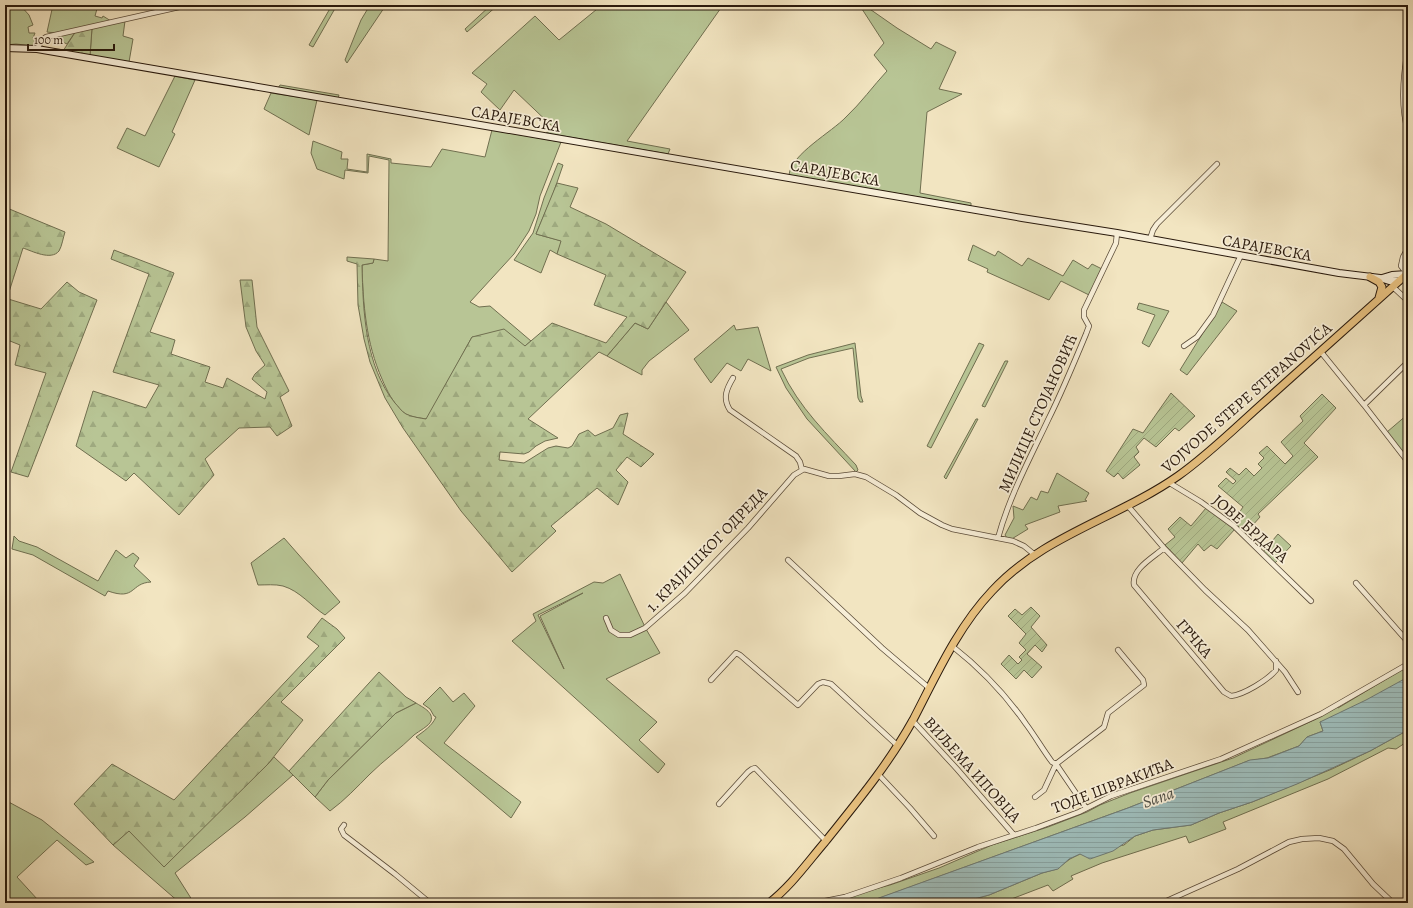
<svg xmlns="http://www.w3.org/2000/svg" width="1413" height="908" viewBox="0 0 1413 908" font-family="Alegreya,serif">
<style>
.green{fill:#b8c595;stroke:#706f50;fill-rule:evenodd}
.forest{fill:url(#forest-firs);stroke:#706f50}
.garden{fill:url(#garden-furrows);stroke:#706f50}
.water{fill:url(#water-rules);stroke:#6f7b75}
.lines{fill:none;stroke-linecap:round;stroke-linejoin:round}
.minor-casing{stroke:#5b4c39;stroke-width:6}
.secondary-casing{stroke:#29190c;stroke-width:8}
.primary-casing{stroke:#29190c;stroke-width:9}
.minor{stroke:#f7eed7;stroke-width:4.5}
.secondary{stroke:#f7eed7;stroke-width:6}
.primary{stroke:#e9c280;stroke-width:7}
.labels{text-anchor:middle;stroke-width:3.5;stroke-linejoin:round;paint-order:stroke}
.street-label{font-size:16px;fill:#29190c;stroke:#f7eed7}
.water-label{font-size:17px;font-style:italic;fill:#525249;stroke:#f7eed7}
</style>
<defs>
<pattern id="forest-firs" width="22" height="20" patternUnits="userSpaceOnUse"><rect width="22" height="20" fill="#b8c595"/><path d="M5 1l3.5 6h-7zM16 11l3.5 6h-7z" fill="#9ea97f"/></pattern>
<pattern id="garden-furrows" width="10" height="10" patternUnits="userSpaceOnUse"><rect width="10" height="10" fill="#b8c595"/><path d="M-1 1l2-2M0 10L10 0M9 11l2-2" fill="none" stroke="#9ea97f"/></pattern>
<pattern id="water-rules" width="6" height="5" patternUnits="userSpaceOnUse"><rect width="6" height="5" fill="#9ebdbb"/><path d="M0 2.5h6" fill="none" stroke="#88a2a0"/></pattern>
</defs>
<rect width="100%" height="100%" fill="#f2e5c1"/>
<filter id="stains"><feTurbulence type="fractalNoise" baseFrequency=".005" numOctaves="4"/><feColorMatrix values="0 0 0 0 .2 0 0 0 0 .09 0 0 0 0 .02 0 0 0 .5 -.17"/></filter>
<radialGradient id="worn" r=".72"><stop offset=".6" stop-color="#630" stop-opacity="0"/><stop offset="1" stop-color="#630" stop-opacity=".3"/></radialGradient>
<path class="green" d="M5 5H20L29 15 33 25 28 27 29 33H35L33 38 38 40 34 46 16 44 5 45Z
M53 5H98L95 16 102 18 103 16 111 21 55 33 47 32Z
M332 5H337L313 47 309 45Z
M370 5H386L347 63 345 60 361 20Z
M491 5H498L467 32 465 29Z
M602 5H723L627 141 670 149 668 154 546 133 555 129 514 90 500 110 481 92 487 84 472 73 535 16 559 40Z
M857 5H864L897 28 931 49 936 42 956 52 939 89 962 94 927 112 920 193 971 203V206L789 175C791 154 832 132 846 117 861 103 873 86 887 71L874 55 884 43 862 9Z
M125 21 123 36 133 39 129 62 90 56 92 28Z
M76 31 67 44 56 39 57 35Z
M175 76 195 80 172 132 175 134 159 167 117 148 127 128 145 136Z
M280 85 339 95 338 98 278 88Z
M271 93 317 100 309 135 264 109Z
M492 130 561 142 540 196 536 214 529 231 514 254 470 302 479 307 490 306 531 341 525 346 472 337 427 419C420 418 408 417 403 412 393 403 387 391 382 379 366 343 363 304 362 265L373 263 374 259 388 261 389 160 369 156 368 173 345 170 344 179 317 169 311 153 313 141 342 152 341 159H348L347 169 367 172V154L391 159V163L431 167 442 149 485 157Z
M558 163 563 165 553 194 536 234 562 241 557 254 550 250 541 273 514 260 533 233 544 198Z
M973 245 995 256 998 251 1022 266 1028 258 1063 276 1073 260 1088 269 1092 264 1102 269 1089 295 1061 281 1049 300 987 272 988 269 968 260Z
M666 302 689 330 649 361 642 370V375L607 356 635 323 648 329Z
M1222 302 1237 311 1187 375 1180 370Z
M1139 303 1169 311 1149 347 1142 343 1155 315 1137 309Z
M734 325 736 330 758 327 771 371 748 359 741 371 727 363 711 383 694 359Z
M855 343 861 396 863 402H860L858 398 853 348 809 358 781 369C799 408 827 434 856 465L858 470 856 472 807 419 786 388 776 367 808 355Z
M979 343 984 345 931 448 927 446Z
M1005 361H1008L985 407 982 406Z
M1408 414V461L1387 432Z
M976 419H978L946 479 944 477Z
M1057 473 1089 493 1085 500 1087 501 1058 506 1060 512 1025 525 1028 529 1010 540 1007 538 1005 535 1014 518 1013 506 1023 510 1031 497 1037 500 1041 491 1048 493Z
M1278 534 1291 546 1275 563 1263 552Z
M14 536 19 541 37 547 98 581 116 550 126 558 133 553 139 558 134 566 151 582C130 583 136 601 108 591L105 596 33 555 12 549Z
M284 538 340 602 325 615C311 606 300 591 283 586 275 584 266 585 258 585L251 563Z
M620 574 646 629 660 653 606 679 657 722 639 740 665 764 658 773 512 641 536 621 533 614 594 582 603 583ZM583 593 540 616 564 669 538 615Z
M1408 666V682L1343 716 1320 722 1323 731 1307 737 1299 746 1267 758 1248 761 1128 808 866 903H821L890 885 939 868 992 845 1048 827 1087 812 1100 805 1130 793 1233 758 1316 719 1335 704 1338 708Z
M440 687 453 702 464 693 475 706 444 743 521 802 511 818 416 737C424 731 432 726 436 717L434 716 430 709 423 704Z
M416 703C422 707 434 712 431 721 429 726 419 731 414 735 400 749 384 760 370 774 357 787 345 800 330 811L315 797 328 780 396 713Z
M1408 730V741L1396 749 1388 748 1328 779 1223 822 1226 829 1189 843 1186 836 1102 863 1071 876 1073 879 1053 891 1048 885 1001 903H959L989 895 1042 873 1057 869 1070 859 1080 854 1124 845 1135 836 1153 830 1191 825 1219 813 1252 802 1332 769 1370 751Z
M274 757 293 775 245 817 175 873 194 903H180L113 845 129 830 268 764Z
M5 800 42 820 94 862 86 865 57 840 17 877 38 900V903H5Z"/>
<path class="forest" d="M92 28 90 56 63 51 76 31Z
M557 183 578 188 570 207 606 224 686 272 648 329 635 323 607 356 599 352 528 419 558 438 545 441 536 446 529 452 524 454 500 452 499 460 524 463 548 448 556 446 568 448 572 446 579 434 588 430 595 436 613 428 620 415 628 413 623 434 654 454 641 467 627 457 616 470 628 482 618 505 597 488 551 526 556 531 512 572 461 511 403 428 385 398 370 362 364 339 358 305 357 264 347 261V257L374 259 373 263 362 265C363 311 365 366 395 403 398 406 402 412 406 414 412 417 420 418 426 419L472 337 504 329 525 346 552 323 606 343 627 317 594 305 606 275 557 254 561 241 536 234Z
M7 208 65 232C63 238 62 246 59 251 51 261 32 251 23 248L9 292 5 291V216Z
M114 250 174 273 150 332 175 340 171 354 210 367 205 382 223 388 227 378 265 399 267 392 252 379 255 374 265 365 256 351 246 327 240 280H252L257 327 289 391 280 397 292 426 277 436 270 427 239 428 205 459 214 475 179 515 134 473 126 481 76 446 93 391 146 408 159 385 113 372 149 274 111 259Z
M67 282 79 292 97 300 28 477 11 472 46 373 15 365 20 345 5 339V298L41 309Z
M322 618 337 629 345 638 281 702 303 720 268 764 164 867 129 831 113 845 74 804 112 764 174 800 319 646 307 637Z
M379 672 406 697 416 703 396 713 328 780 315 797 289 771Z"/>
<path class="garden" d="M1171 393 1195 416 1179 431 1175 428 1156 447 1144 438 1136 447 1139 452 1134 457 1140 465 1123 479 1118 473 1114 477 1106 471 1133 429 1143 433Z
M1322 394 1336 408 1304 443 1318 457 1258 514 1260 517 1243 536 1235 529 1217 549 1211 545 1204 551 1198 544 1182 563 1165 545 1175 537 1168 529 1180 517 1191 526 1206 508 1232 523 1243 507 1218 486 1226 478 1233 484 1236 481 1226 472 1230 468 1239 475 1246 468 1254 476 1262 468 1258 464 1264 458 1259 453 1267 446 1285 464 1293 456 1281 442 1303 421 1300 416Z
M1031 607 1040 616 1031 627 1047 645 1042 652 1035 645 1027 654 1042 667 1032 678 1024 670 1016 679 1001 664 1009 655 1018 664 1022 660 1019 657 1026 650 1019 643 1026 634 1008 616 1015 609 1022 615Z"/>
<path class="water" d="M1408 677V730L1370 751 1297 784 1252 802 1219 813 1191 825 1153 830 1135 836 1113 851 1090 859 1080 854 1069 859 1058 869 1042 873 989 895 959 903H865L1128 808 1250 760 1268 758 1299 746 1307 737 1323 731 1320 722 1366 700Z"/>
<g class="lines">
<g class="minor-casing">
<path id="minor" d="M37 49 42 40 46 37 188 5
M1408 49C1403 76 1400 105 1408 131
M1150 239 1153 230 1157 224 1217 164
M1407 274 1401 266 1403 257 1408 248
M1393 287 1408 301
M1184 346 1197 337 1213 315 1241 255
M1321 352 1364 405 1408 462
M733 378C727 388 722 398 730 410L796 456 800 462 802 470
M1364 405 1408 362
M1168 482 1201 502 1234 526 1311 601
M1128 506 1164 548 1205 590 1248 630 1285 672 1298 692
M998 538C1009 497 1030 458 1048 420 1062 392 1074 363 1086 334L1089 326 1084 317V310L1116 243 1117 233
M1164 548C1154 557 1131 569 1134 585L1224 692 1231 696C1243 695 1268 680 1276 670V661
M788 560 882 648 929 688
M1356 583 1408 642
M606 618 611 630 619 635H630L645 628 685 593 748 528 794 475 804 469 829 476H839L855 474 866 477 896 495 920 513 942 525 952 529 1013 541 1024 546 1035 555
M952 646C980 668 1006 695 1026 724 1035 736 1043 750 1052 762L1056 764 1104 727 1108 713 1144 685 1143 680 1118 650
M711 680 736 653 740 655 798 705 818 684 823 682 831 684 898 746
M912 720 957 769 1014 835
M1056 764 1086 808
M879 775 910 808 934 836
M1035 797 1044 790 1056 764
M719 804 748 772 752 769 755 768 826 841
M344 825 341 829 344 835 395 874 430 903
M815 903 845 897 901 878 978 847 1036 828 1079 812 1111 796 1221 759 1321 714 1408 664
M1162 903 1238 869 1289 842 1302 839 1319 838 1333 841 1344 849 1373 884 1393 903"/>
</g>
<g class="secondary-casing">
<path id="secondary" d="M5 48 37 49 1022 218 1117 233 1339 273 1380 278 1389 281H1399
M1382 278 1392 275 1407 274"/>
</g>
<g class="primary-casing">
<path id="primary" d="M1370 277 1379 282 1382 287 1379 298
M769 903C791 886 807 863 825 842 857 802 888 765 913 720 936 676 957 628 992 591 1042 536 1118 518 1178 476 1205 457 1230 433 1254 411 1306 365 1357 319 1408 273"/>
</g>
<use href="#minor" class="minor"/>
<use href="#secondary" class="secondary"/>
<use href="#primary" class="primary"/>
</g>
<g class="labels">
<g class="street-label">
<text transform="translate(516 118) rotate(10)" y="6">САРАЈЕВСКА</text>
<text transform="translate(835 172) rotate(10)" y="6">САРАЈЕВСКА</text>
<text transform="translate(1267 247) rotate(10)" y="6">САРАЈЕВСКА</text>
<text transform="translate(1246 397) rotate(-41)" y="6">VOJVODE STEPE STEPANOVIĆA</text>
<text transform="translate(1037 413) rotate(-66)" y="6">МИЛИЦЕ СТОЈАНОВИЋ</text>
<text transform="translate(1251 528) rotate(41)" y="6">ЈОВЕ БРДАРА</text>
<text transform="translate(706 549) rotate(-46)" y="6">1. КРАЈИШКОГ ОДРЕДА</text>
<text transform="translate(1195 638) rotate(49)" y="6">ГРЧКА</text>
<text transform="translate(973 769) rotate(48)" y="6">ВИЉЕМА ИПОВЦА</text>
<text transform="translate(1112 785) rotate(-21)" y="6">ТОДЕ ШВРАКИЋА</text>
</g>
<g class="water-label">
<text transform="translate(1158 797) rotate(-19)" y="6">Sana</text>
</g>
</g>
<rect width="1413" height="908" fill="none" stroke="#f2e5c1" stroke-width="20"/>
<rect x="6" y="6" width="1401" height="896" fill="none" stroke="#29190c" stroke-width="2"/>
<rect x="10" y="10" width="1393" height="888" fill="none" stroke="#29190c"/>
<path d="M28 44v6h86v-6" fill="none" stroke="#29190c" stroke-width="2"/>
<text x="34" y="44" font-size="12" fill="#29190c" stroke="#f7eed7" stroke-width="3" paint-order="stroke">100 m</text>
<rect width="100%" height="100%" filter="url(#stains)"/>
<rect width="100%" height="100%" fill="url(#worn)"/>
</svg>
